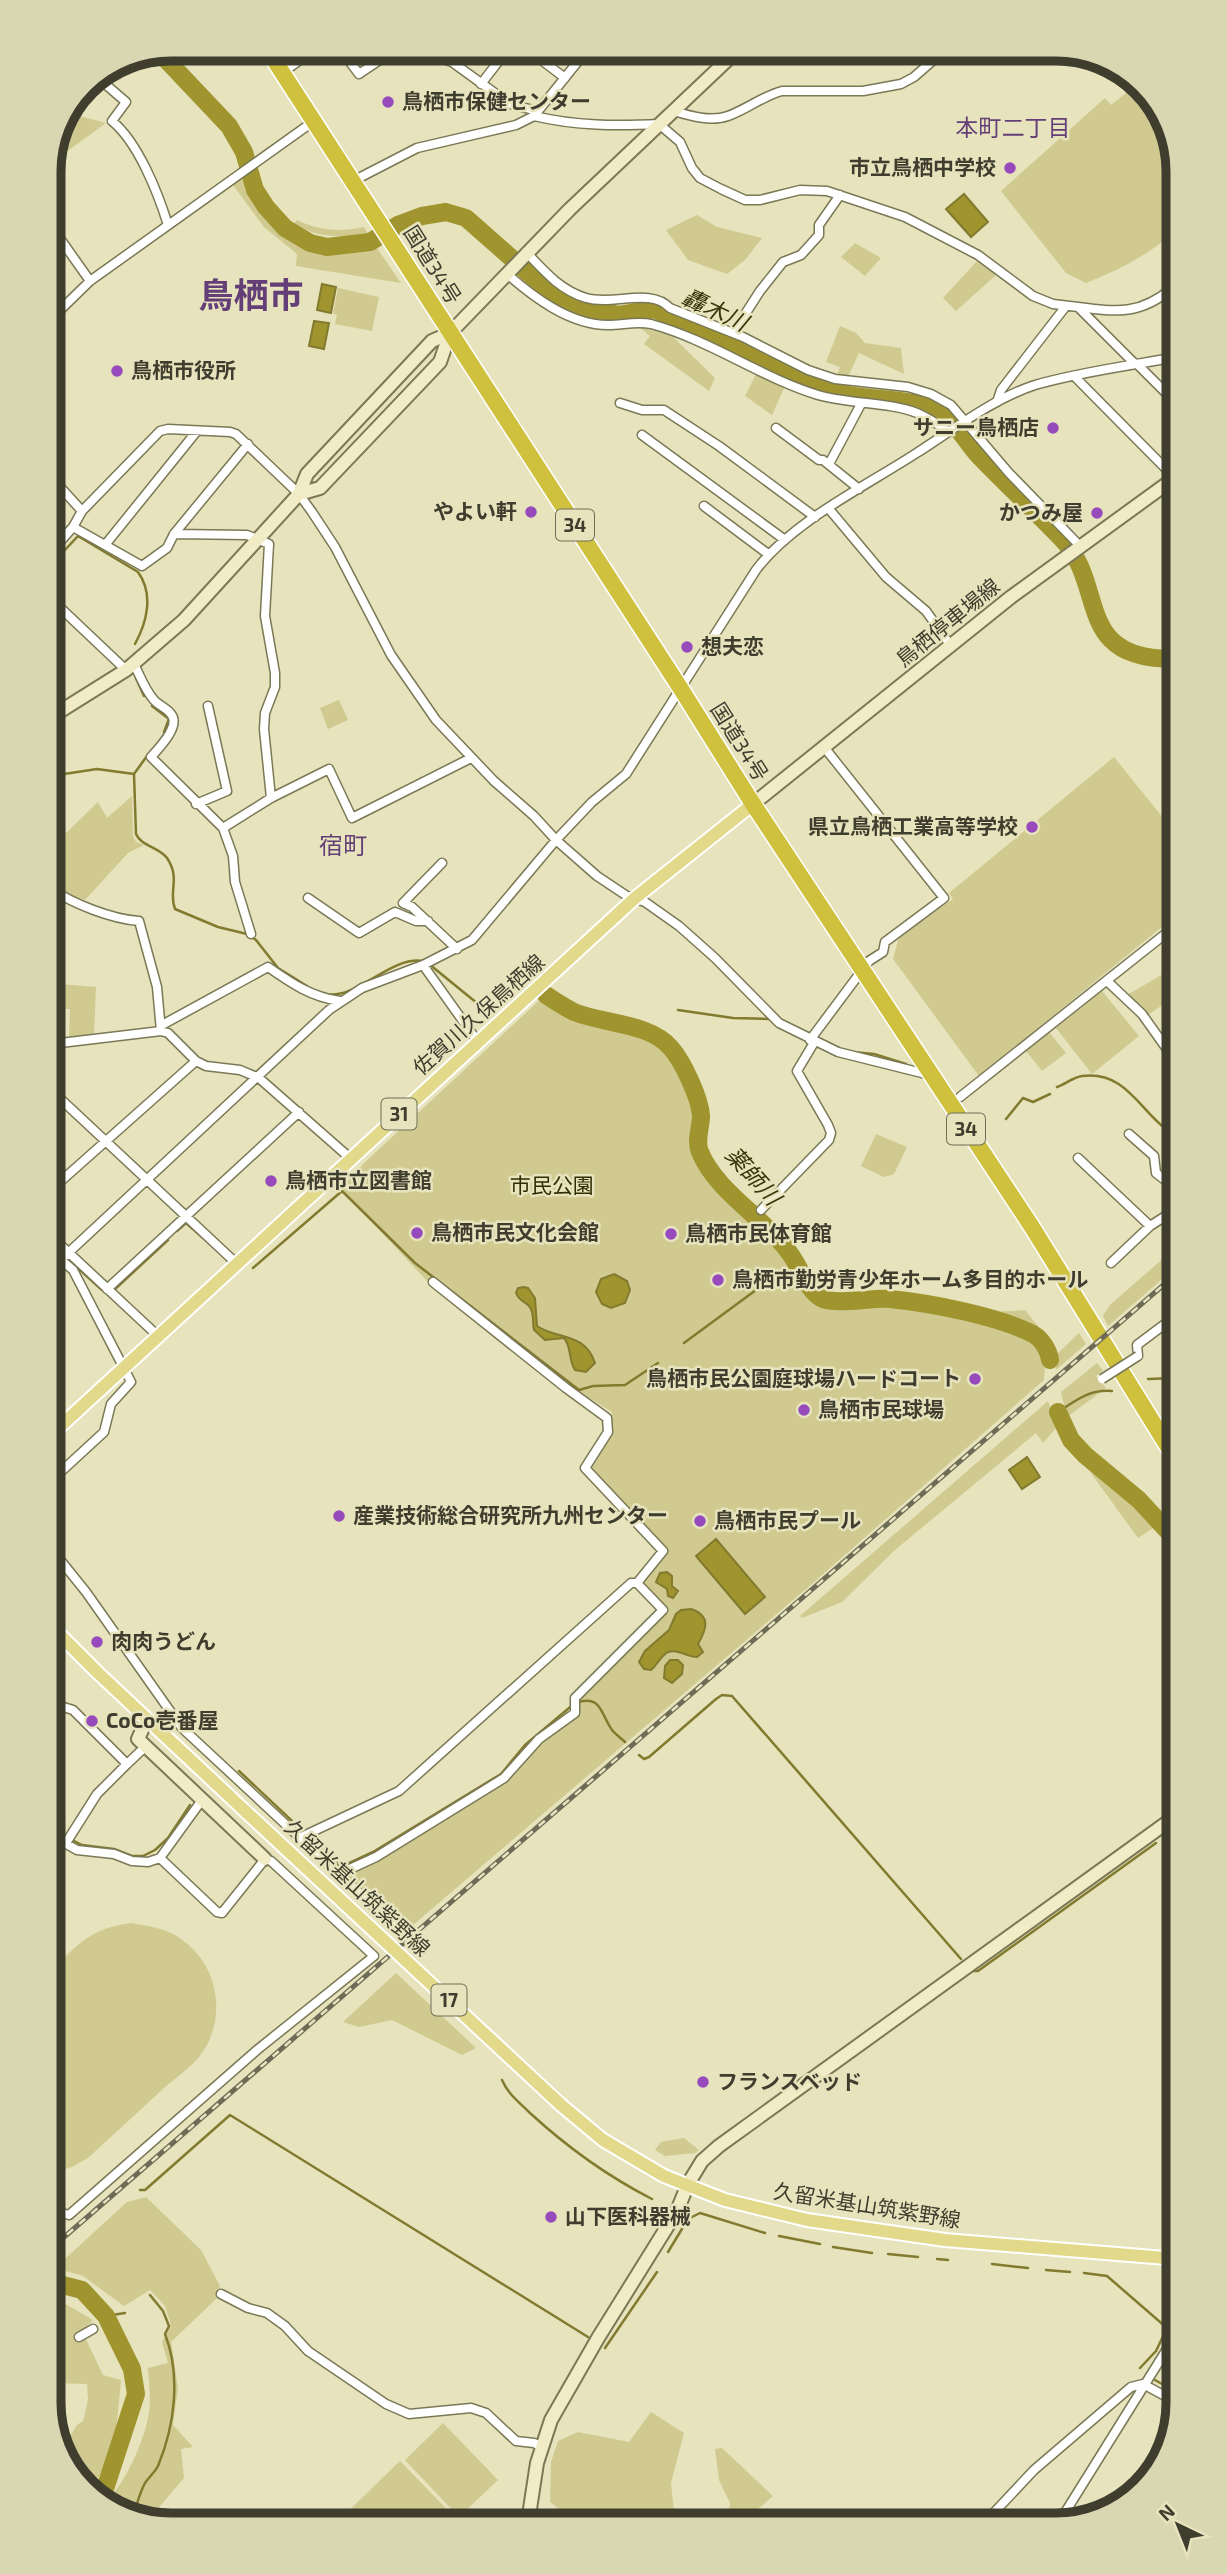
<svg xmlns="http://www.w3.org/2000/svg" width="1227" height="2574" viewBox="0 0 1227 2574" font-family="'Exo 2','Noto Sans JP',sans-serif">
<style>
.green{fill:#d0ca91}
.water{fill:#9f942e;stroke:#827a2e;stroke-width:2}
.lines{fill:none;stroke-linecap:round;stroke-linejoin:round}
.stream{stroke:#827a2e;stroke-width:2.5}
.river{stroke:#9f942e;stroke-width:18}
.street-casing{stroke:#7b7855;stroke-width:11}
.secondary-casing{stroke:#7b7855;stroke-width:16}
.primary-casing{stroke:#fff;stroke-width:16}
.highway-casing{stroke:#fff;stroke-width:19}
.street{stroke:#fff;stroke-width:8}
.secondary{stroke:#f1ecc5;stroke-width:12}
.primary{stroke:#e2d98b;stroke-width:12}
.highway{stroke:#cfc03e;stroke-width:16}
.rail-casing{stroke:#6e6c57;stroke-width:5}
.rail{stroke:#e6e3bd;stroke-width:2.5;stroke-dasharray:8;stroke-linecap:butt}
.street-bridge-casing{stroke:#7b7855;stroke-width:11;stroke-linecap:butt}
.primary-bridge-casing{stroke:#fff;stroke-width:16;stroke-linecap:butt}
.street-bridge{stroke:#fff;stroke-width:8}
.primary-bridge{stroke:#e2d98b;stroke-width:12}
.poi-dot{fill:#974abc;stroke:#e6e3bd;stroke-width:2.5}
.labels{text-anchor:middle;stroke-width:5;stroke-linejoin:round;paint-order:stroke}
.shield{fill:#e6e3bd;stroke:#706f59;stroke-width:2}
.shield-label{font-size:19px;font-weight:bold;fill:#3e3d2e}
.poi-label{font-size:21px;font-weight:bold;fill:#3e3d2e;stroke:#e6e3bd;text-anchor:start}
.street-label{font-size:21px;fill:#3e3d2e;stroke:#e6e3bd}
.park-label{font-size:21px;fill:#312c01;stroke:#e6e3bd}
.neighbourhood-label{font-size:23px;fill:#643e77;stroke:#e6e3bd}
.water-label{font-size:23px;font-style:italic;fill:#393409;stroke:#e6e3bd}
.quarter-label{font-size:24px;fill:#643e77;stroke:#e6e3bd}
.town-label{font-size:35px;font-weight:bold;fill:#643e77;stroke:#e6e3bd}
.rim{fill:none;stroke:#3e3d2e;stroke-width:9}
</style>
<rect width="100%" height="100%" fill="#e6e3bd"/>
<path class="green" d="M344 49H391L363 67 356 64Z
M1136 85 1171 132 1172 233C1148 256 1116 271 1086 283L1066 273 1001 191 1105 98 1111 105Z
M72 114 106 123 51 163 50 162Z
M242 179C256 212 285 250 323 253 341 255 360 251 377 248L401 283 296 266 297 254 264 227 233 185Z
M697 215 717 227 762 238 745 260 727 274 688 260 666 230Z
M297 220C320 231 339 232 364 227L368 234C338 237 321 239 294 224Z
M855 243 881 258 865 276 841 257Z
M977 261 997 274 956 311 943 298Z
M338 288 379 297 372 331 335 324 337 315 333 313Z
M840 326 856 333 865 343 901 348 904 374 859 353 848 377 837 375 840 367 826 362Z
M639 327 672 336 715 378 709 391 644 344 650 336Z
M757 372 785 386 772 415 745 396Z
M339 700 348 720 328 729 320 708Z
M1114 757 1172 829 1162 870 1174 895V917L979 1076 893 959 899 937 953 899 949 893Z
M132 796 133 836 136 842 144 845 128 853 85 900 65 893 51 884V820L66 833 98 802 107 818Z
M1165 973 1174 989V997L1148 1015 1127 995Z
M61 984 96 987 94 1034 69 1037 70 1009H56Z
M1102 991 1139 1036 1092 1074 1056 1028Z
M543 997 575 1016 648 1038 672 1051 680 1063 694 1110 692 1147 698 1161 770 1234 788 1256 813 1296 824 1302 893 1305 980 1319 1032 1338 1041 1348 1045 1362 1044 1380 813 1583 406 1931 345 1875 506 1780 532 1749 577 1714 580 1697 667 1610 642 1584V1580L667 1552 594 1474 591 1465 612 1433V1412L568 1385 432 1277 428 1282 341 1189 364 1163Z
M1049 1032 1066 1053 1042 1071 1026 1051Z
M876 1134 907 1147 894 1174 884 1177 861 1166Z
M1175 1248V1268L1108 1326 1103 1316 1110 1305Z
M1025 1310 1041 1330 990 1312Z
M1079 1333 1086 1344 1056 1370 1055 1356Z
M1097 1363 1103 1371 1096 1376 1106 1388 1067 1417 1061 1392Z
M1048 1401 1057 1427 1043 1443 1036 1433 895 1550 842 1602 802 1618 800 1616Z
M1083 1462 1130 1499 1156 1526 1138 1538Z
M131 1923C150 1926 170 1929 185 1942 220 1969 227 2022 199 2057 189 2069 174 2079 163 2089 138 2112 113 2135 88 2158L72 2167 55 2172 54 1967C83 1941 90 1929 131 1923Z
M396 1973 476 2048 462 2055 392 2020 359 2027 343 2022Z
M684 2138 699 2150 695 2153 665 2156 655 2150 661 2142Z
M146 2197 201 2250 220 2286 216 2299 171 2342 178 2389 173 2425 193 2447 181 2449 184 2478 155 2512V2521L105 2503C126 2482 144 2442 149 2413 151 2399 149 2382 148 2368L168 2363 162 2342 171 2325 165 2306 150 2290 124 2306 83 2276 55 2268 127 2202Z
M55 2298 93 2320 82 2331 103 2375 121 2380 115 2443 92 2492 68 2460 75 2449 67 2441 77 2425 83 2421 88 2400 87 2384 55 2383Z
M651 2412 684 2433 671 2483 675 2521 568 2522 564 2513 550 2502 551 2462 558 2441 578 2432 629 2442Z
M443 2423 498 2480 459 2517 405 2460Z
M722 2448 773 2496 744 2521H728L730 2503 719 2480 715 2449Z
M400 2461 460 2523 335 2524Z"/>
<path class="water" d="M964 194 988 222 971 237 946 209Z
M322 284 336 287 331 313 317 310Z
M314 321 329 323 324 349 309 346Z
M614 1274 627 1281 630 1290 625 1303 611 1308 602 1304 596 1292 601 1279Z
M523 1287 528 1288 535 1298 537 1326C558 1340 585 1332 595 1363L586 1372 575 1370C568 1360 572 1347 564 1338L545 1340 534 1330C532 1323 535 1312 529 1306 523 1300 519 1301 516 1293L518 1288Z
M1027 1457 1040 1477 1022 1489 1009 1470Z
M716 1539 765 1597 745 1614 696 1556Z
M667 1572 672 1576V1586L678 1591 673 1598 668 1596 667 1589 656 1582 660 1573Z
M691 1609C712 1616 706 1630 698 1644L703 1652 697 1657C685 1657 673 1645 663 1656 658 1661 656 1666 651 1670L644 1669 639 1662 645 1651 669 1630 676 1614 681 1610Z
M670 1660H678L683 1665 682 1674 672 1683 664 1678 665 1666Z"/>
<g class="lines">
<path class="stream" d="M50 566 78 536 138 572C154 594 147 622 135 644
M136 678 144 696
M152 706 169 719 164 732
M147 756 134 774 136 834C141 846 159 847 167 858 181 879 168 891 175 909L218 927 247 934 256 940 278 968 307 986
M51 776 97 769 134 774
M429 964 483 1008 493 1006
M326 994C357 1000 390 956 423 961
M678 1010 733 1018 770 1019
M827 1042 843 1050
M853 1052 874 1054 906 1064
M1057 1087C1065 1084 1074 1077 1082 1076 1128 1070 1141 1115 1174 1135
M1006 1119 1023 1098 1033 1102 1050 1094
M177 1231 186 1223 209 1243
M52 1244 62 1253
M70 1261 102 1290
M253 1268 342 1191 415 1263 579 1390 593 1386 625 1385 658 1363
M114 1290 168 1240
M684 1343 760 1287 769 1284 810 1285
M1148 1379 1175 1378
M1058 1412C1076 1400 1090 1389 1112 1391
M639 1755 644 1759 649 1757 716 1699 722 1695 732 1696 961 1959
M239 1771 341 1867 373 1852 501 1774 525 1745 575 1703C602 1694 600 1713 612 1730 615 1734 621 1738 625 1742
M54 1831 82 1845 114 1849 132 1856H143L155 1850 168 1838 190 1805
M972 1971H978L1156 1843
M502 2080C508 2094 519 2102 530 2113 567 2147 607 2176 652 2199
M140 2190H145L230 2115 588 2337
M779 2236 820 2244
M833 2247 872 2253
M668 2252 688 2219 700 2213 765 2233
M888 2254 918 2257
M937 2259 948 2260
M992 2264 1028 2268
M1046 2270 1070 2272
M1084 2273 1107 2276 1167 2328 1156 2351 1140 2368
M106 2316 125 2313
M605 2348 657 2272
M1155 2380 1178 2393
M134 2513C137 2504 140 2492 145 2483 149 2477 155 2472 158 2466 175 2425 181 2375 165 2334L169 2326 163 2311 150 2295"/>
<path class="river" d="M159 52 229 126 244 152 255 190 266 207 285 228 310 243 327 247 370 242 398 225 422 216 446 212 466 218 549 291 577 306 619 315 655 309 674 320C710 335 746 350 781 367 800 375 820 388 839 393 873 402 912 395 943 415 957 424 967 443 978 455 1005 483 1034 510 1061 538 1108 585 1072 659 1173 659
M546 995C555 1001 564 1007 574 1012 604 1024 650 1023 671 1048 683 1062 700 1098 701 1116 701 1128 695 1140 700 1152 716 1191 763 1217 788 1251 799 1264 806 1289 821 1298 836 1306 872 1297 890 1299 930 1303 998 1316 1033 1334 1042 1339 1049 1351 1050 1360
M1058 1412 1071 1440 1085 1455 1139 1500 1175 1539
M55 2283 82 2290 106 2316 132 2369 136 2394 103 2495 99 2500"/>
<g class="street-casing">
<path id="street" d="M340 49 359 74 396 49
M418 49 452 62 510 104 537 111
M527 49 565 78
M276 64 298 49
M282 73 315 49
M97 77 126 102 112 121C138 142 158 193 168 225
M481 84 508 49
M674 111C690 116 711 122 728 116 747 109 763 96 782 91H863L901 84 914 77 946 49
M534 116C576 126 616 126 659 124L680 142 692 168 700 178 721 189 745 200H760L800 190 827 191 905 217 978 255 1033 296 1053 304 1078 307 1135 364
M353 181 417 148 516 125 534 116 588 49
M49 223 90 281
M526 252C544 271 560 290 586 298 614 306 650 287 670 308L743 337 808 370 835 379 908 387 931 394 951 405 1009 473 1080 546
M506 273C533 297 570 325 608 325 622 325 637 321 651 324 710 340 760 377 818 395 848 404 890 402 917 413 929 418 939 425 949 432
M1078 307C1117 312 1141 315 1172 288
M50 320 90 281 314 121
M733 333 760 291 783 262 801 255 819 235V225L840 195
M1137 364 1172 399
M1074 376 1172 475
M997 402 1001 390 1066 306
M620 403 642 410H664L719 446 815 517
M776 428 819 460H823L859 489
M642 435 785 540
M829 464 861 404
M50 476 82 511
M1165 485 1172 496
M704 506 768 554
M829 509 886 577 926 611 951 646
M73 527 142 566 167 548 174 534 248 444
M174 534 247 535 269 544 265 616 275 673V687L265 713 264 729 271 798
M105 545 197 431
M50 553 73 527 82 511 160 431 168 429 230 432 236 434 299 494 312 512 335 547 391 655 436 720 494 781 534 816 556 840 597 876 627 896 645 902 679 926 715 958 779 1023 838 1052 930 1075
M50 598 126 670
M134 664C140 676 145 690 154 700 158 705 167 708 171 714 181 726 159 748 151 757L223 828 271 798 329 769 352 818 471 758
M196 804 227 791 208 706
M223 828 233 856 235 882 251 934
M442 863 403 903 412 907 457 949
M51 889C74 904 111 919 139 921L157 987 161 1031
M308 898 359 933 395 912 416 921H428
M423 965 478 1042
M1107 981 1142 1014 1174 1059
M162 1025 268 967C291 983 311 997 340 1001
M810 1040 869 961 883 952 885 942 944 898 824 747
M52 1044 161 1031 168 1033 196 1061 206 1066 240 1070 259 1078 350 1158
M52 1091 236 1263
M960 1097 1174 927
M1129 1134 1154 1156 1156 1173 1174 1187
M1078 1158 1150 1226
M52 1189 196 1061
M761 1210 829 1140 831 1133 828 1125 797 1071 815 1041
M52 1237 158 1336
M52 1252 73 1270 131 1382 111 1404 104 1432 53 1479
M1111 1263 1150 1226 1175 1210
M52 1268 329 1010 362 988 423 965 472 940 556 840 592 802 626 774 756 570C792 522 864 487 915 454 953 430 992 399 1035 385 1080 372 1127 366 1172 358
M107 1289 299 1112
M1138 1356 1137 1345 1169 1321 1175 1328
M53 1551 86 1592 182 1728 339 1874 376 1857 504 1778 539 1739 575 1713V1698L663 1610 637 1583
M54 1704 73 1710 127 1764 145 1747
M54 1837 77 1850 114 1854 132 1861 148 1862 160 1858
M299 1838 399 1791 631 1583H637L663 1551 585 1468 608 1432 607 1418 566 1388 433 1282
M66 1843 97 1794 127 1764
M339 1874 401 1932
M55 2211 69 2215 257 2050 374 1956 271 1861 265 1859 222 1913 217 1912 160 1858 202 1800
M221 2294 248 2308 267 2313 285 2326 308 2351 386 2404 409 2414 471 2408 486 2413 516 2441 534 2443 543 2447
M79 2337 93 2329
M988 2519 1034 2470 1131 2387 1143 2384 1178 2403
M1061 2519 1167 2349 1176 2318 1178 2259"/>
</g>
<g class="secondary-casing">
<path id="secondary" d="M299 494 320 488 440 362 450 333
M51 717 126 670 184 620 299 494 307 474 432 341 450 333 570 209 739 49
M753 804 1011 597 1172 480
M147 1719 138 1739 265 1859
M528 2522 537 2463 551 2420 598 2338 677 2211 688 2184 702 2161 719 2146 1176 1816"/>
</g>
<g class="primary-casing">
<path id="primary" d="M53 1433 635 898 753 804
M53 1628 97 1672 244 1810
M664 2176 725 2200 807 2220 945 2240 1178 2259"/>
</g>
<g class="highway-casing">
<path id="highway" d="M267 49 681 689 753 804 1032 1227 1175 1458"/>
</g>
<use href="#street" class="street"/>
<use href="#secondary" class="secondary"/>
<use href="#primary" class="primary"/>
<use href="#highway" class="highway"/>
<g class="rail-casing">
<path id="rail" d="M55 2245 1175 1275"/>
</g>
<use href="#rail" class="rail"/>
<g class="street-bridge-casing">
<path id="street-bridge" d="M1102 1379 1138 1356"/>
</g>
<g class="primary-bridge-casing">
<path id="primary-bridge" d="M244 1810 561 2105 603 2140 664 2176"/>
</g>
<use href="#street-bridge" class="street-bridge"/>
<use href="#primary-bridge" class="primary-bridge"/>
</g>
<g class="poi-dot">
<circle cx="388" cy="102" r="7"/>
<circle cx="1010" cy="168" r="7"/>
<circle cx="117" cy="371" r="7"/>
<circle cx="1053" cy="428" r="7"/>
<circle cx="531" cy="512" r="7"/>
<circle cx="1097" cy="513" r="7"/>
<circle cx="687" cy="647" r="7"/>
<circle cx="1032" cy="827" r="7"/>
<circle cx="271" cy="1181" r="7"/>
<circle cx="417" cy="1233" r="7"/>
<circle cx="671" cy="1234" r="7"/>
<circle cx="718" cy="1280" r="7"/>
<circle cx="975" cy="1379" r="7"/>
<circle cx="804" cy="1410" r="7"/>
<circle cx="339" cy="1516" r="7"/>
<circle cx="700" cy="1521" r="7"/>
<circle cx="97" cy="1642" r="7"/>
<circle cx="92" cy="1721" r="7"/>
<circle cx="703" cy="2082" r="7"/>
<circle cx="551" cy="2217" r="7"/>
</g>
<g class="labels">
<g class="shield">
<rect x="556" y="509.5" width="38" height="31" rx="5"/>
<rect x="381.5" y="1098.5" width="35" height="31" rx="5"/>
<rect x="947" y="1113.5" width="38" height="31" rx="5"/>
<rect x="431.5" y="1984.5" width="35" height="31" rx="5"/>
</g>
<g class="shield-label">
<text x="575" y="532">34</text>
<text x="399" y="1121">31</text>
<text x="966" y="1136">34</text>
<text x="449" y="2007">17</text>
</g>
<g class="poi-label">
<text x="402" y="109">鳥栖市保健センター</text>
<text x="996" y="175" text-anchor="end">市立鳥栖中学校</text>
<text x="131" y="378">鳥栖市役所</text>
<text x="1039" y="435" text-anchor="end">サニー鳥栖店</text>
<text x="517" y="519" text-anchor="end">やよい軒</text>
<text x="1083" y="520" text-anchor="end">かつみ屋</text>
<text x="701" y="654">想夫恋</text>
<text x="1018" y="834" text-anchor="end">県立鳥栖工業高等学校</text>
<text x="285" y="1188">鳥栖市立図書館</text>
<text x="431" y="1240">鳥栖市民文化会館</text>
<text x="685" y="1241">鳥栖市民体育館</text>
<text x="732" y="1287">鳥栖市勤労青少年ホーム多目的ホール</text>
<text x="961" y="1386" text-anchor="end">鳥栖市民公園庭球場ハードコート</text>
<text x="818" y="1417">鳥栖市民球場</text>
<text x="353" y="1523">産業技術総合研究所九州センター</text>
<text x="714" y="1528">鳥栖市民プール</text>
<text x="111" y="1649">肉肉うどん</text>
<text x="106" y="1728">CoCo壱番屋</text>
<text x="717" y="2089">フランスベッド</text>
<text x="565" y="2224">山下医科器械</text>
</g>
<g class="street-label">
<text transform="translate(432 265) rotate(58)" y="7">国道34号</text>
<text transform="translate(948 623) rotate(-39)" y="7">鳥栖停車場線</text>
<text transform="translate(739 742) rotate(58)" y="7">国道34号</text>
<text transform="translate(479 1015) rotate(-42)" y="7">佐賀川久保鳥栖線</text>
<text transform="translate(357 1888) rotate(43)" y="7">久留米基山筑紫野線</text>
<text transform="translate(867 2206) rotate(9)" y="7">久留米基山筑紫野線</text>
</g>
<g class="park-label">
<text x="552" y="1193">市民公園</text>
</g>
<g class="neighbourhood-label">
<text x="1013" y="136">本町二丁目</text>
</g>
<g class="water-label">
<text transform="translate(715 310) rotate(25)" y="8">轟木川</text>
<text transform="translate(753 1176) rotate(48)" y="8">薬師川</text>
</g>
<g class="quarter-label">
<text x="343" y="854">宿町</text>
</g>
<g class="town-label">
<text x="251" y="308">鳥栖市</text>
</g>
</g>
<path d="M0 0H1227V2574H0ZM171 61H1056A110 110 0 0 1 1166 171V2403A110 110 0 0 1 1056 2513H171A110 110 0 0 1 61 2403V171A110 110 0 0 1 171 61Z" fill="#d9d6b2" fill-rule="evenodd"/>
<path class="rim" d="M171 61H1056A110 110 0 0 1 1166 171V2403A110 110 0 0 1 1056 2513H171A110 110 0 0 1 61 2403V171A110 110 0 0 1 171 61Z"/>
<g transform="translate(1178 2525) rotate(317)" stroke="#e6e3bd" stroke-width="5" paint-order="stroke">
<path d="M0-5L12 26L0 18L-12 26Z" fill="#3e3d2e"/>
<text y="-10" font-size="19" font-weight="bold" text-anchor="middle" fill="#3e3d2e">N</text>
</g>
</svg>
